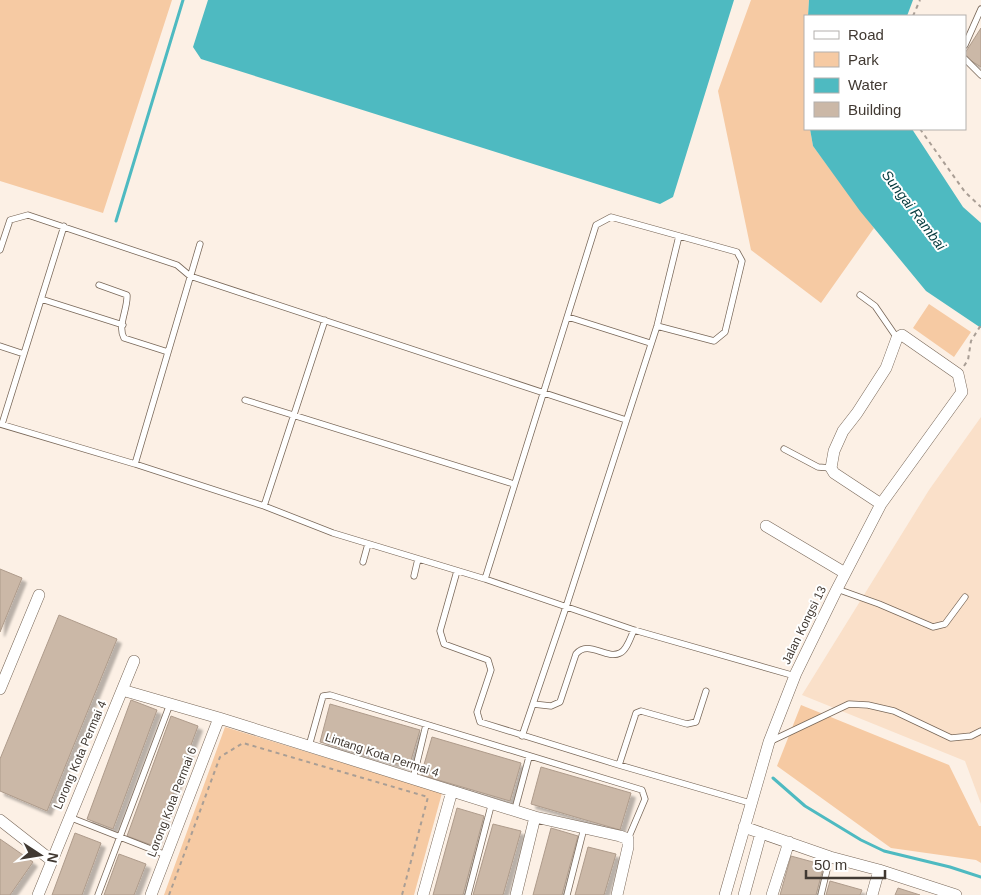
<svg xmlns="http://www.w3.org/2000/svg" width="981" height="895" viewBox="0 0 981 895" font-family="Helvetica,sans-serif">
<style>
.built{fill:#fae0c9}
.green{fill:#f6caa3}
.water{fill:#4ebac1}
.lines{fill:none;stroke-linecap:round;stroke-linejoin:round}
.stream{stroke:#4ebac1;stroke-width:3}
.building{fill:#cbb8a7;stroke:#ae9b8b;filter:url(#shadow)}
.service-casing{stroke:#786758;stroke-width:7}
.minor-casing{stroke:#786758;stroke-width:12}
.path{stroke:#a99e95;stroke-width:2;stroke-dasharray:4 4;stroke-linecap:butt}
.service{stroke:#fff;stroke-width:5.5}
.minor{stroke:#fff;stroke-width:11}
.labels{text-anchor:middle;stroke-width:4;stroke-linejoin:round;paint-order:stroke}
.street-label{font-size:12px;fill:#413932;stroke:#fff}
.water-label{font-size:14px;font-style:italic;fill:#03393c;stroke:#fff}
</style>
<defs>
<filter id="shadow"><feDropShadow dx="4.5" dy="4.5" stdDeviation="1" flood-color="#0004"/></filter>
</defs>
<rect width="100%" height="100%" fill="#fcf0e5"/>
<path class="built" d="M981 417V804L965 761 802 695 929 490Z"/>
<path class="green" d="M0 0H172L103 213 0 181Z
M751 0H809L808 16H805V129H810L813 146 874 228 821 303 751 250 718 91Z
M929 304 971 332 954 357 913 328Z
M801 705 949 765 979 826H981V863L976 860 891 848 777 766Z
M225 727 442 793 414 895H164Z"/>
<path class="water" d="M208 0H734L673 197 660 204 201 59 193 47Z
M809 0H913L907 16H808Z
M810 129H912L963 207 981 223V328L926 291 860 211 813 146Z"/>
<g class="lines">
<path class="stream" d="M116 221 183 0
M773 778 805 806 861 840 884 851 950 867 981 877"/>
</g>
<path class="building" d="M981 28V67L965 57V53Z
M0 569 22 578 0 632Z
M59 615 117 639 47 811 0 791V759Z
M131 700 157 710 113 829 87 819Z
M330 704 420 730 409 767 320 742Z
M171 716 198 726 154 846 127 836Z
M432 737 521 763 510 801 421 775Z
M541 767 631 793 620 830 531 804Z
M457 808 484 816 463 895H433Z
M493 824 521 831 503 895H473Z
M551 828 578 836 562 895H533Z
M75 833 101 843 82 895H52Z
M0 839 33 862 10 895H0Z
M588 847 616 854 604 895H575Z
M119 854 146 864 134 895H104Z
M791 856 824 865 816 895H780Z
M830 881 862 890 860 895H826Z
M898 888 920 895H895Z"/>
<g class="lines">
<g class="service-casing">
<path id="service" d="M965 45 981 9
M965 59 981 75
M0 250 10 220 28 215 177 265 190 276 626 420
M99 285 127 295C128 309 117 326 124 338L168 352
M860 295 875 306 897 338
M41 299 123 325
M568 317 650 343
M0 346 24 354
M245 400 514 484
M0 424 135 464 264 506 333 533 485 579 634 630 795 676
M2 424 64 226
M784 449 818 467 831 468
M135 464 200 244
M264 506 325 320
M363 562 368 544
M457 571 440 631 444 644 488 660 491 670 477 712 480 722 619 765 750 803
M414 576 418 559
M485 579 596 225 611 217 737 252 742 261 725 332 714 341 657 326
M837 589 879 604 933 627 945 624 965 597
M533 704 551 706 560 702 576 654C588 639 606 660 620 653 627 650 631 636 634 630
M522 736 566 607 657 326 679 236
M771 741 849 704 868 705 894 711 951 738 971 736 981 731
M309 746 323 696 330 695 642 790 645 799 628 839
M619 765 636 713 641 711 687 724 696 722 706 691
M413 779 426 725
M515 809 529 757
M69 817 166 855
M98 895 170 704
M468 895 492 802
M567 895 584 828
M821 895 830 857"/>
</g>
<g class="minor-casing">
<path id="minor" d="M766 526 845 573
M0 689 39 595
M122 690 219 718 535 817 620 836 628 839V847L617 895
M0 820 51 860
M744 827 830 857 879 870 956 895
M38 895 134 661
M151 895 219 718
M423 895 452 791
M516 895 535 817
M725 895 769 742 796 673 837 589 881 504 962 392 958 374 902 335 897 338 886 368 857 413 843 431 834 451 831 468 834 473 881 504
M744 895 761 833
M772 895 789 842
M872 895 879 870"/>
</g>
<path class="path" d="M913 16 920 0
M920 129 965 192 981 207
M964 366 968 360 971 341 981 325
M169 895 220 757 243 743 428 797 402 895"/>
<use href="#service" class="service"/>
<use href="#minor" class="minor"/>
</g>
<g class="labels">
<g class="street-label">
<text transform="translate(804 625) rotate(-64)" y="4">Jalan Kongsi 13</text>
<text transform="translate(80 755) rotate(-67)" y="4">Lorong Kota Permai 4</text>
<text transform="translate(382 755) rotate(18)" y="4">Lintang Kota Permai 4</text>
<text transform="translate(172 802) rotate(-69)" y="4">Lorong Kota Permai 6</text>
</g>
<g class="water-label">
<text transform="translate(914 210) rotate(53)" y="5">Sungai Rambai</text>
</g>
</g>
<rect x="804" y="15" width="162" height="115" fill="#ffffff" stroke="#b3b0ad"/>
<rect x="814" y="31" width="25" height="8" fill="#ffffff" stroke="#b3b0ad"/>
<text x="848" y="40" font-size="15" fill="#413932">Road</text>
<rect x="814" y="52" width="25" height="15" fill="#f6caa3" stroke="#b3b0ad"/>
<text x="848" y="65" font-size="15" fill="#413932">Park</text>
<rect x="814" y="78" width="25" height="15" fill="#4ebac1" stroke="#b3b0ad"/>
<text x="848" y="90" font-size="15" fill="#413932">Water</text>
<rect x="814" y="102" width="25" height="15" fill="#cbb8a7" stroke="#b3b0ad"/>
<text x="848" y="115" font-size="15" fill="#413932">Building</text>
<g transform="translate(40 855) rotate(102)" stroke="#ffffff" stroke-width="4" paint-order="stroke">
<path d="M0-4L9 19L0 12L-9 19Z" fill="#413932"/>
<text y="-8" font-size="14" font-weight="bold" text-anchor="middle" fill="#413932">N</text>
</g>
<path d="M806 870v8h79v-8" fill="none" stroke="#413932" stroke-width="2.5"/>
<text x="814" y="870" font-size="15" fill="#413932" stroke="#ffffff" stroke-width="4" paint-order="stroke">50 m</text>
</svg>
